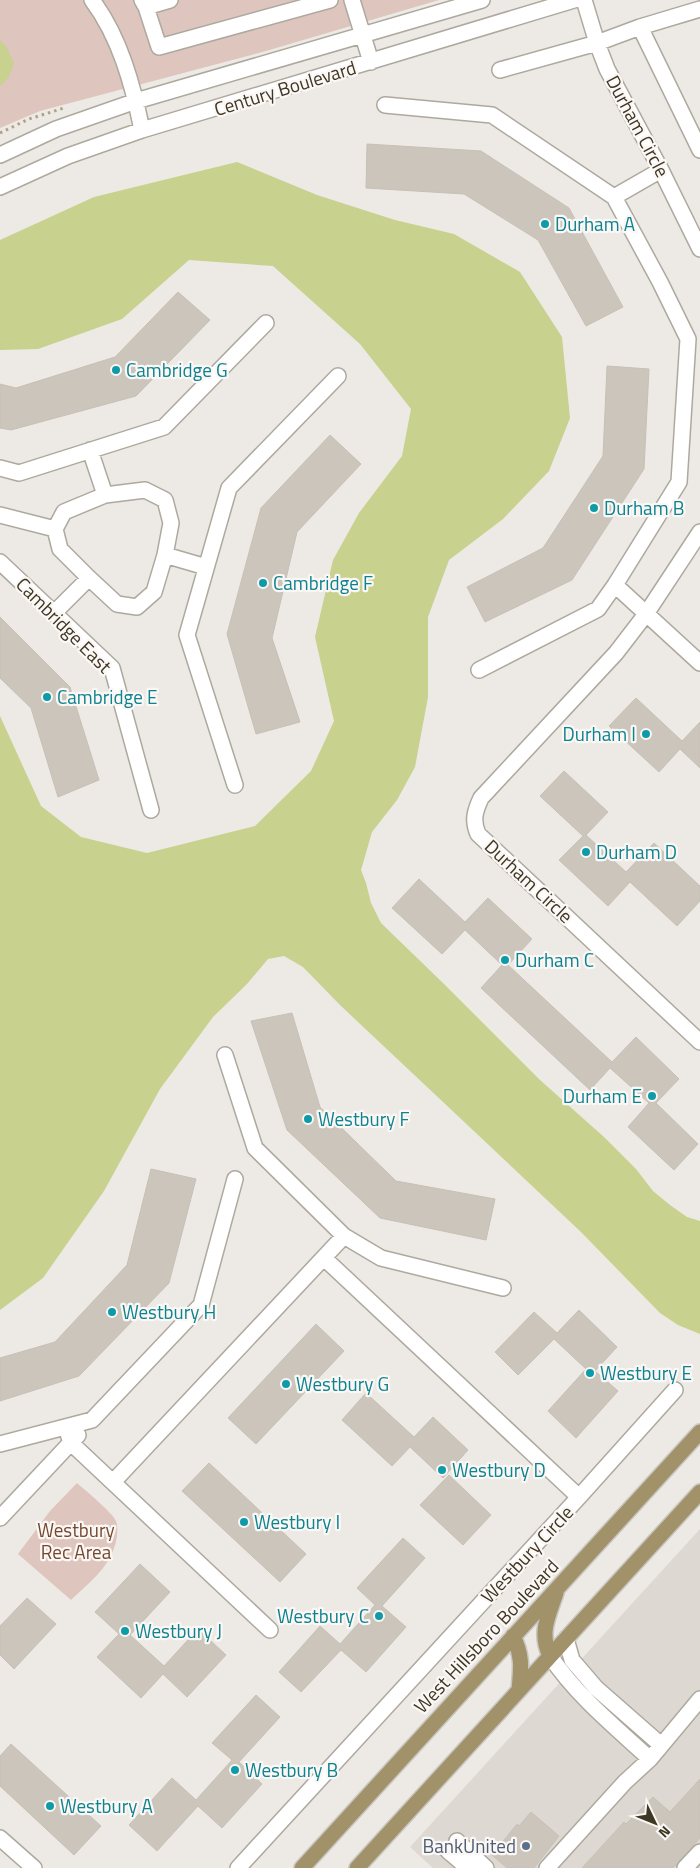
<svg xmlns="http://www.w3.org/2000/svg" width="700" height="1868" viewBox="0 0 700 1868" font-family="'Titillium Web',sans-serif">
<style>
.built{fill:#ddd8d2}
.green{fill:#dec6be}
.water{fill:#c8d18e}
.building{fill:#cbc5bc;stroke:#c7c0b6}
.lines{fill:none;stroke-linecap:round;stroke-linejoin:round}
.minor-casing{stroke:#aea99f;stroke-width:18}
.major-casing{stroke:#c9c7c2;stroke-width:18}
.path{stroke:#b0a285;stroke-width:3;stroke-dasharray:2.5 4;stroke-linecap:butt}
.minor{stroke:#fff;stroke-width:15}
.major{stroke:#a2926a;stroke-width:15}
.culture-dot{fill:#0f9aa8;stroke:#faf7f5;stroke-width:2}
.service-dot{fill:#5c6f8a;stroke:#faf7f5;stroke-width:2}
.labels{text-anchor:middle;stroke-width:4.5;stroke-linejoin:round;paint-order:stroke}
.street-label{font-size:19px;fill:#3f3724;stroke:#faf7f5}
.culture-label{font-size:19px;fill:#0d838f;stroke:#faf7f5;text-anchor:start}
.park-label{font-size:19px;fill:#75482e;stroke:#faf7f5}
.service-label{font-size:19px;fill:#4e5e75;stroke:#faf7f5;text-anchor:end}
</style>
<rect width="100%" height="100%" fill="#ede9e4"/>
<path class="built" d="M700 1529V1868H433L410 1847Z"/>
<path class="green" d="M0 0H439L266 51 40 111 0 128Z
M77 1483C86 1491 112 1512 116 1521 118 1526 117 1531 117 1536 113 1565 91 1581 71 1600L18 1554 50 1511Z"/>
<path class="water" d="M0 40 6 46 14 63 9 77 0 86Z
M237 162 317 195 395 220 454 234 520 272 562 337 570 418 549 471 503 519 449 560 428 617V697L415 767 397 800 372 832 361 870 366 883 371 903 381 923 444 984 540 1080 604 1137 636 1169 653 1191 670 1205 687 1217 700 1221V1334L678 1325 660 1313 581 1232 340 1005 303 967 284 956 268 959 247 984 213 1017 160 1089 104 1191 43 1278 0 1310V716L41 806 81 837 147 853 255 826 311 771 334 721 315 637 333 560 359 513 402 456 411 409 360 344 273 266 189 260 122 319 38 349 0 350V240L94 197Z"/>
<path class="building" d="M367 144 481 151 569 208 623 307 586 326 538 240 464 194 366 188Z
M178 292 210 320 136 396 11 430 0 428V384L16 388 115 357Z
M607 366 649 369 644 469 572 580 485 622 467 587 543 548 603 456Z
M330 435 361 464 297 532 272 638 300 722 256 734 227 634 261 508Z
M0 617 70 687 99 780 58 797 31 708 0 678Z
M636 698 682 741 700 722V768L680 749 659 772 609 726Z
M564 771 608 812 586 835 626 872 654 843 700 886V901L677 926 630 882 608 906 559 860 583 836 540 796Z
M419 879 465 922 488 898 532 939 508 965 612 1062 636 1037 679 1079 656 1103 698 1144 674 1170 628 1127 649 1103 610 1068 590 1090 481 988 502 965 465 930 442 954 392 908Z
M292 1013 320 1107 396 1181 495 1199 486 1240 380 1218 287 1130 251 1021Z
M151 1169 196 1179 169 1283 79 1376 0 1401V1358L55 1342 127 1265Z
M579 1310 617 1347 595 1371 618 1391 576 1438 548 1411 586 1369 554 1339 518 1375 495 1352 534 1312 557 1333Z
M316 1324 344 1351 256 1444 228 1418Z
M366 1393 414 1437 433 1417 468 1450 443 1478 410 1447 392 1466 342 1420Z
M209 1463 306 1554 280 1582 182 1491Z
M449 1475 491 1515 463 1545 420 1505Z
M403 1538 425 1558 382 1606 406 1627 366 1672 341 1650 301 1692 279 1672 320 1626 340 1644 375 1605 357 1588Z
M140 1564 170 1592 130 1635 164 1666 198 1629 226 1655 187 1697 163 1674 141 1698 97 1657 119 1634 95 1612Z
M27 1598 56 1624 14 1669 0 1655V1626Z
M256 1695 280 1717 239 1762 262 1784 222 1828 198 1806 157 1851 129 1825 172 1778 196 1800 232 1760 212 1743Z
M11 1744 101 1826 74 1855 0 1786V1756Z
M700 1779V1838L673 1868H582L624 1822 626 1824 653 1797 670 1812Z
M531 1812 559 1836 534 1868H507L492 1855 517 1824 519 1826Z"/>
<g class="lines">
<g class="minor-casing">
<path id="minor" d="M92 0C120 37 133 86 142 130
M142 0 146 7 159 47 330 0
M352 0 371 62
M584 0 597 43 607 69 661 170 700 249
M146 7 170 0
M640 27 700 150
M500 70 597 43 640 27 700 9
M385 105 492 115 614 197 660 282 688 339 679 482 615 585 598 609 479 670
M0 155 56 129 136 101 482 0
M0 187 68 156 142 130 574 0
M614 197 661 170
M90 450 105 495
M0 468 19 473 164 427 266 323
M145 490 165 500 171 523 165 555 154 592 137 607 117 604 89 578 60 549 55 529 64 512 105 495Z
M0 515 55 529
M700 532 646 614 616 653 481 798C475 811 472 820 478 834L700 1042
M165 555 206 567
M0 562 112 668 151 810
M615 585 700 663
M54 613 89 578
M235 785 187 635 229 488 338 376
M225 1055 255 1148 344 1236 381 1258 503 1288
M66 1427 71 1443 270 1630
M0 1444 92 1420 201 1305 235 1179
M113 1482 344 1236
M579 1497 675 1390
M0 1518 78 1435
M566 1639 572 1660 596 1688 661 1745
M550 1656C577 1696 614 1726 650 1759
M0 1838 34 1868
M457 1841 486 1868
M448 1851 468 1868
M238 1868 579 1497 324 1258
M547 1868 625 1782 650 1759 700 1699
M685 1868 700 1852"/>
</g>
<g class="major-casing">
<path id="major" d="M513 1636C523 1656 521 1669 519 1690
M550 1656C539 1633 548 1617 556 1593
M302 1868 700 1432
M357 1868 700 1492"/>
</g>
<path class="path" d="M0 133 29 119 64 108"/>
<use href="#minor" class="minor"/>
<use href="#major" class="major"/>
</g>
<g class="culture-dot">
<circle cx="545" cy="224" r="5"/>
<circle cx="116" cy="370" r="5"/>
<circle cx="594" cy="508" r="5"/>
<circle cx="263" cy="583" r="5"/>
<circle cx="47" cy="697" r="5"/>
<circle cx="646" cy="734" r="5"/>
<circle cx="586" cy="852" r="5"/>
<circle cx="505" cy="960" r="5"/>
<circle cx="652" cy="1096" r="5"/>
<circle cx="308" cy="1119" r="5"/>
<circle cx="112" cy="1312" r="5"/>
<circle cx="590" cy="1373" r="5"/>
<circle cx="286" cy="1384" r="5"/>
<circle cx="442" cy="1470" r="5"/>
<circle cx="244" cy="1522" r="5"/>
<circle cx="379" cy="1616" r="5"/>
<circle cx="125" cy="1631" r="5"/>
<circle cx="235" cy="1770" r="5"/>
<circle cx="50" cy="1806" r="5"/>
</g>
<circle class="service-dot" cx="526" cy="1846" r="5"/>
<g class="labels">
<g class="street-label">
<text transform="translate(285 88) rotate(-17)" y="7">Century Boulevard</text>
<text transform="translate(638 126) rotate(62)" y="7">Durham Circle</text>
<text transform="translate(64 625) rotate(45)" y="7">Cambridge East</text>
<text transform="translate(529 881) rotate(43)" y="7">Durham Circle</text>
<text transform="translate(527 1554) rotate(-47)" y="7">Westbury Circle</text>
<text transform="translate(486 1636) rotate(-47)" y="7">West Hillsboro Boulevard</text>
</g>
<g class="culture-label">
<text x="555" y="231">Durham A</text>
<text x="126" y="377">Cambridge G</text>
<text x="604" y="515">Durham B</text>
<text x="273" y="590">Cambridge F</text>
<text x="57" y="704">Cambridge E</text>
<text x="636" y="741" text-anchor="end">Durham I</text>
<text x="596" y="859">Durham D</text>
<text x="515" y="967">Durham C</text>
<text x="642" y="1103" text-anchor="end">Durham E</text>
<text x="318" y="1126">Westbury F</text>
<text x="122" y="1319">Westbury H</text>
<text x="600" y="1380">Westbury E</text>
<text x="296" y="1391">Westbury G</text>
<text x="452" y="1477">Westbury D</text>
<text x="254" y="1529">Westbury I</text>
<text x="369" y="1623" text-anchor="end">Westbury C</text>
<text x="135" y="1638">Westbury J</text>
<text x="245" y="1777">Westbury B</text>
<text x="60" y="1813">Westbury A</text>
</g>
<g class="park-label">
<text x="76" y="1537">Westbury<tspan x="76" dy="22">Rec Area</tspan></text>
</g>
<g class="service-label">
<text x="516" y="1853">BankUnited</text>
</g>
</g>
<g transform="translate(655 1823) rotate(133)" stroke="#faf7f5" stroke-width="4" paint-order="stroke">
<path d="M0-4L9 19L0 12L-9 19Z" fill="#3f3724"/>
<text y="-8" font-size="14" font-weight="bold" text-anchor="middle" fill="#3f3724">N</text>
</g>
</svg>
